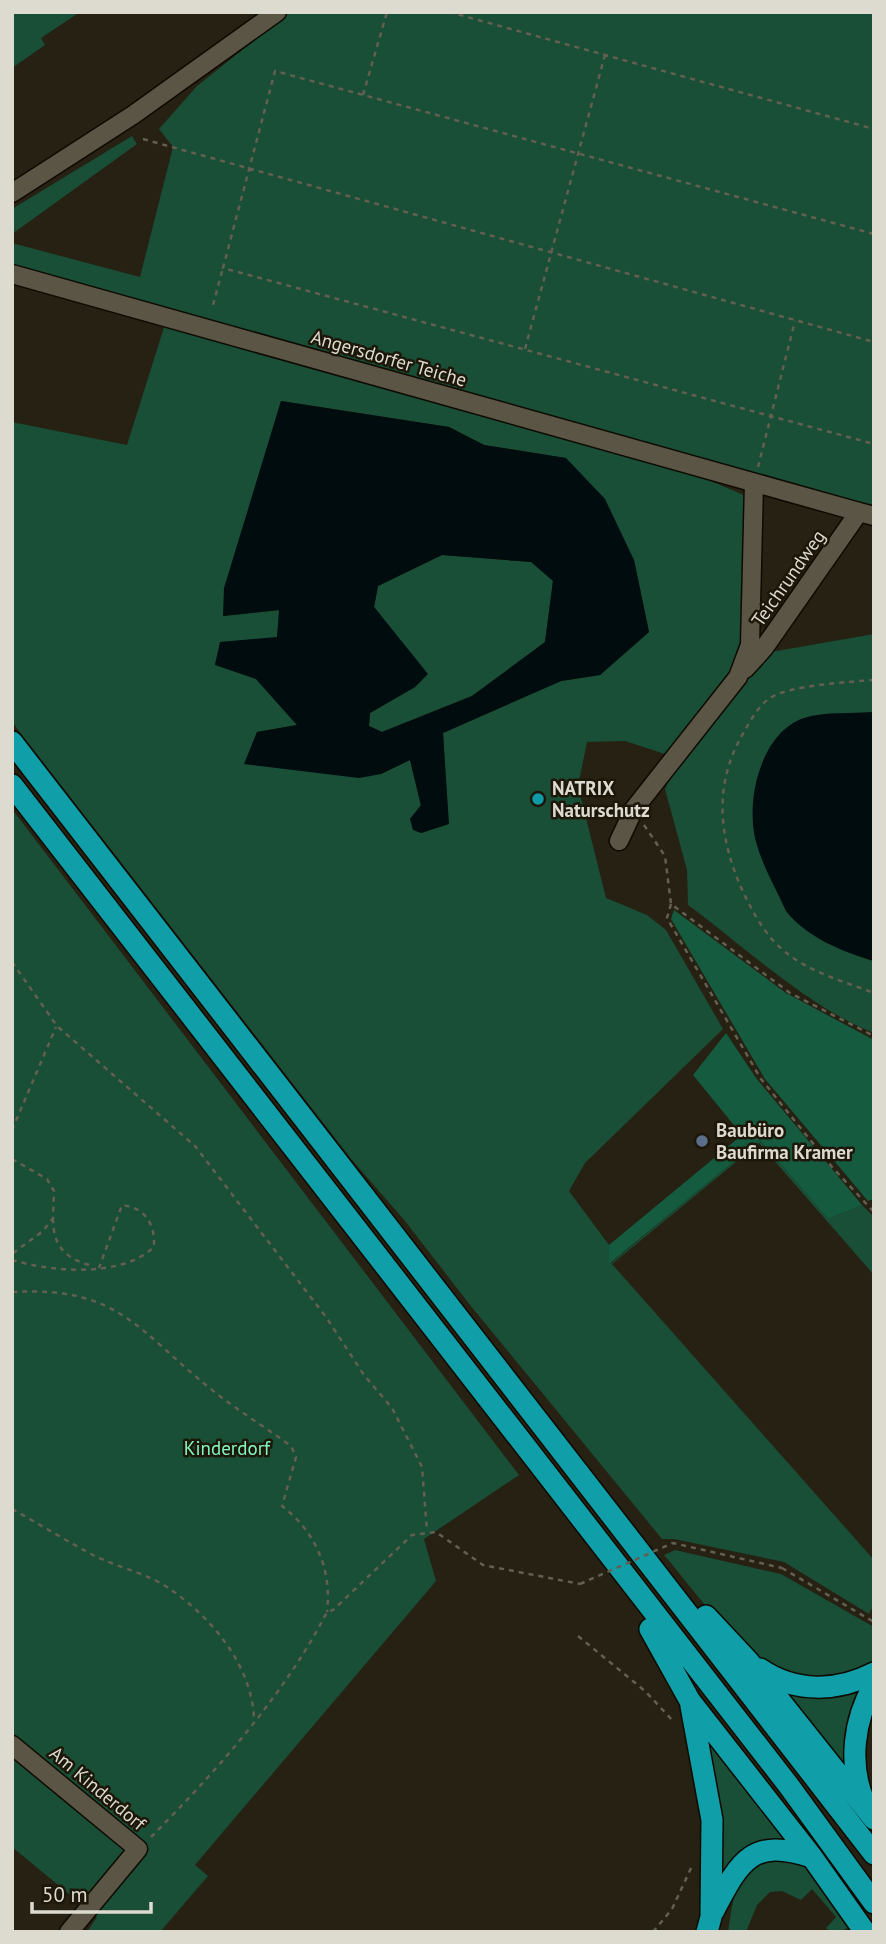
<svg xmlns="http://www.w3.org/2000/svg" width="886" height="1944" viewBox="0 0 886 1944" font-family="'PT Sans',sans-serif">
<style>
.green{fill:#194e37;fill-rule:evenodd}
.forest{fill:#155b3f}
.water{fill:#010c0e;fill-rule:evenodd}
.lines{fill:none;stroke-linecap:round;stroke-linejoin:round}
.minor-casing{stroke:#0f0a01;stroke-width:21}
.highway-casing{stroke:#0f0a01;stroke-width:24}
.path{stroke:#635f51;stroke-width:2.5;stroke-dasharray:5 5;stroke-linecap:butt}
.minor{stroke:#5b5545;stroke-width:18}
.highway{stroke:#109ea9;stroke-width:21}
.path-bridge{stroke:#635f51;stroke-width:2.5;stroke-dasharray:5 5;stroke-linecap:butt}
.culture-dot{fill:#0f9aa8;stroke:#1d1709;stroke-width:2.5}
.service-dot{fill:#5c6f8a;stroke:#1d1709;stroke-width:2.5}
.labels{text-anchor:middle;stroke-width:5;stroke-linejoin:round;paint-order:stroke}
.street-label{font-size:19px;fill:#dddad0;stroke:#1d1709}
.poi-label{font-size:19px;font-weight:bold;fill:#dddad0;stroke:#1d1709;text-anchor:start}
.park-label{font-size:19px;fill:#81f7c0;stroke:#1d1709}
</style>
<rect width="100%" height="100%" fill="#262112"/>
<path class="green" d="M12 12H80L41 38 45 45 12 68Z
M290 12H874V507L152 303 12 267V243L140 277 173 147 159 129 197 86Z
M132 136 137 144 12 234V209Z
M166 321 673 465 746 496 743 631 732 677 665 754 625 741 587 742 578 786 606 898 647 915 666 930 723 1029 585 1163 569 1191 609 1245 610 1264 760 1140 828 1219 862 1205 874 1217V1275L759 1143 612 1264 874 1560V1604L869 1614 784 1562 674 1539H662L470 1305 405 1221 352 1160 12 722V422L127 445ZM281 401 449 427 484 445 565 458 634 560 649 632 600 675 561 681 443 733 448 824 421 833 410 819 421 806 410 760 381 774 245 764 257 732 297 725 256 679 215 664 221 642 277 638 280 610 223 616 251 502Z
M442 555 532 562 553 581 545 643 472 696 382 732 369 726 370 713 415 687 427 674 374 607 378 586Z
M874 634V712L827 715 753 819 755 839 786 911 861 957 874 961V1033C808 1007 745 947 688 905L687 870 665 789 673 772 765 653Z
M12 809 519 1475 424 1539 436 1581 195 1865 208 1876 160 1932H87L97 1917 12 1847Z
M675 1550 781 1574 874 1627V1664C859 1672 812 1684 796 1679 740 1659 701 1598 664 1555Z
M868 1682 851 1778 779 1686Z
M706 1731 794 1843 785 1842 722 1890 719 1811Z
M764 1858 804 1862 853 1925 840 1932H830L826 1928 836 1917 812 1889 801 1900 782 1891 770 1892 757 1905 746 1932H728C734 1895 733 1882 764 1858Z"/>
<path class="forest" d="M674 910 786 993 874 1040V1199L868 1201 765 1079 671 919Z
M726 1033 756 1078 862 1205 828 1219 760 1140 609 1264V1245L742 1135 693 1075Z"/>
<path class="water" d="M281 401 449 427 484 445 566 458 605 499 634 560 649 632 600 675 561 681 443 733 449 824 421 833 413 830 410 819 421 805 410 760 381 774 359 778 244 764 257 732 297 725 256 679 215 665 220 642 277 637 279 610 223 616 224 588ZM442 555 531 562 553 581 545 642 472 696 382 732 369 726 370 713 415 687 428 674 374 607 378 586Z
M874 712V961C843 952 806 937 786 911 776 888 760 862 755 837 746 797 762 732 804 718 825 711 852 714 874 712Z"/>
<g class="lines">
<g class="minor-casing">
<path id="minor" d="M12 193 133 115 277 12
M12 274 859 512
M745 669 764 648 859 512 874 516
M619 841 634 809 738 677 750 645 754 483
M12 1745 138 1849 69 1932"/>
</g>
<g class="highway-casing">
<path id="highway" d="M12 742 874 1854
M12 785 789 1786 874 1903
M706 1616 749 1662 874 1819
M650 1629 690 1701 812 1857 865 1932
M760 1669C795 1693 837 1692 874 1673
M691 1706 712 1820 711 1917 707 1932
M864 1801C848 1764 854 1719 874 1685
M713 1912C740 1861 751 1837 812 1857"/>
</g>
<path class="path" d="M449 12 874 129
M363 95 387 12
M143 139 874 342
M874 234 275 71 223 268 874 444
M213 305 223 268
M525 349 605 55
M758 467 795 321
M874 680C849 682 790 685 770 698 759 705 750 721 744 732 712 785 719 840 744 894 754 914 765 935 783 950 808 972 843 981 874 993
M644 825 665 856 671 904 790 993 874 1036
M671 904 667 918 761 1079 832 1167 874 1212
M12 962 57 1026 195 1146 326 1317 364 1375 392 1408 422 1467 427 1531
M12 1130 56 1027
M12 1159 47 1179 54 1191 53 1218 43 1231 12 1254
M53 1218C53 1246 65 1259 93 1266
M12 1260C53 1272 121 1278 154 1247 155 1224 146 1208 122 1205L99 1268
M12 1292C119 1286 137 1330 212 1390 237 1410 265 1427 291 1446L296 1457 282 1506C316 1532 332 1570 327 1612
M12 1509C39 1524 65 1540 91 1554 116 1567 147 1573 170 1589 213 1619 252 1666 254 1719
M782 1568 874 1622
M578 1636 645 1691 674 1722
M151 1837C215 1773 285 1694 327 1612L333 1610 412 1535 436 1532 483 1565 580 1584
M653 1932 672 1909 692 1866"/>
<use href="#minor" class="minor"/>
<use href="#highway" class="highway"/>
<path class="path-bridge" d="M580 1584 673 1543 782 1568"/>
</g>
<circle class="culture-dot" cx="538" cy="799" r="7"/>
<circle class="service-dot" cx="702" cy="1141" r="7"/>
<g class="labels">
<g class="street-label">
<text transform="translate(389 358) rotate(16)" y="7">Angersdorfer Teiche</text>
<text transform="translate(788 578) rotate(-55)" y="7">Teichrundweg</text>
<text transform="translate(98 1788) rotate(40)" y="7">Am Kinderdorf</text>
</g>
<g class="poi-label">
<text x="552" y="795">NATRIX<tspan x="552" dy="22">Naturschutz</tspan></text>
<text x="716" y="1137">Baubüro<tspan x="716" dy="22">Baufirma Kramer</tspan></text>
</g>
<g class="park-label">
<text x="227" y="1455">Kinderdorf</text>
</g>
</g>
<rect width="886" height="1944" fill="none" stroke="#dddad0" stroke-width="28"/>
<path d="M32 1902v10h119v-10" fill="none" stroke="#dddad0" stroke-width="3.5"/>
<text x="42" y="1902" font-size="21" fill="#dddad0" stroke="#1d1709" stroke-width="5" paint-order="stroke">50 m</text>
</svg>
